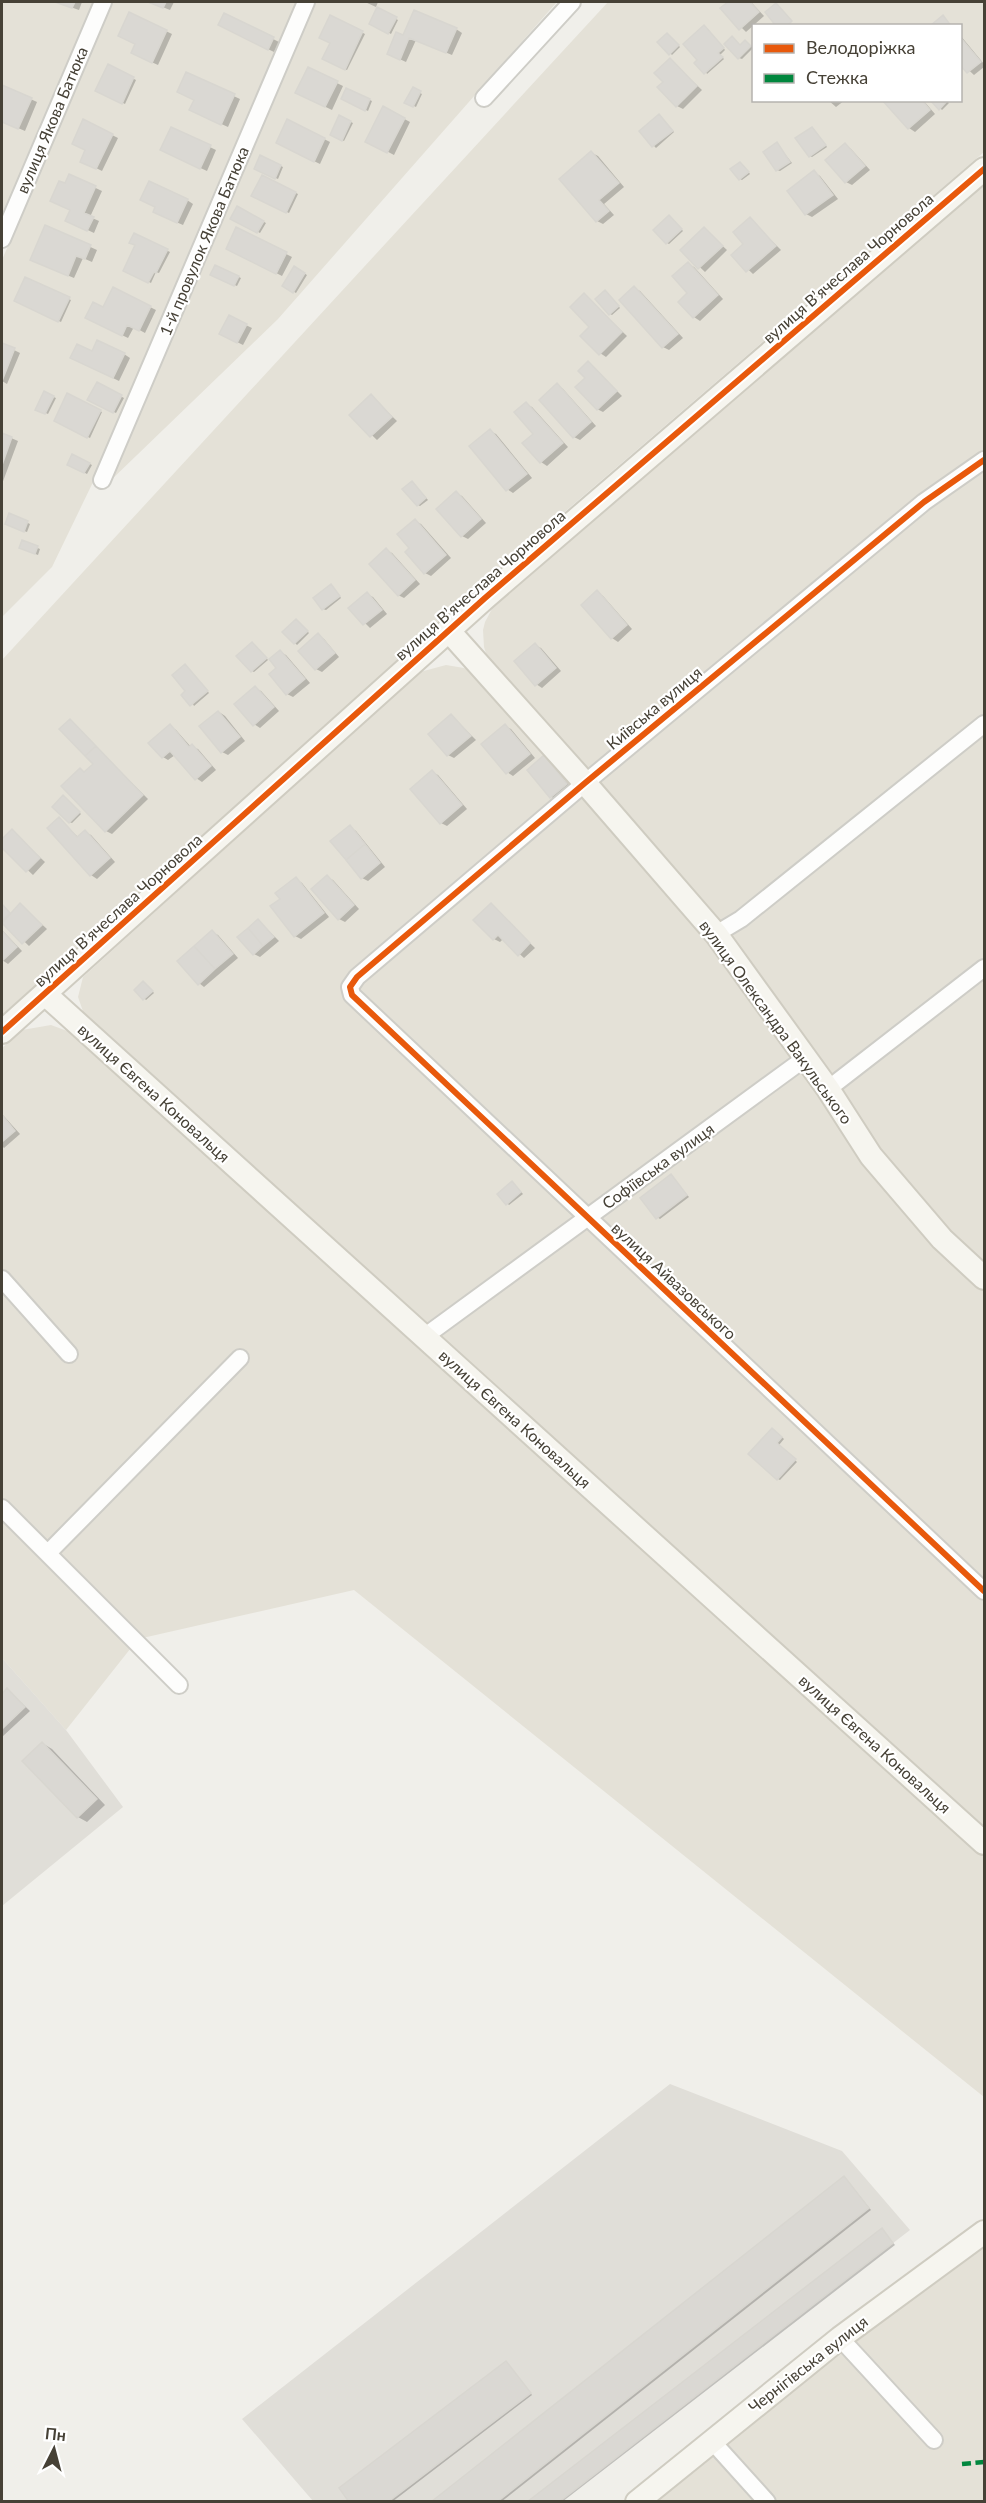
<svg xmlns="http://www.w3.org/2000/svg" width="986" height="2503" viewBox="0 0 986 2503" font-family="Lato,sans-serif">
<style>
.residential{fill:#e4e1d7;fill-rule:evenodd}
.industrial{fill:#e0ded8}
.shadow{fill:#0003}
.building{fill:#dad8d3;stroke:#d8d6d0;stroke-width:1.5}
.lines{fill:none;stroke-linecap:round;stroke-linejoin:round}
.street-casing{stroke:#cecdc7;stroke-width:20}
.secondary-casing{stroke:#cfccc1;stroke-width:26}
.street{stroke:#fdfdfc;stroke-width:16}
.secondary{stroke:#f6f5ef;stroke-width:22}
.quiet{stroke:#00873e;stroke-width:4.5;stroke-dasharray:9 4.5;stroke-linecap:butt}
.cycleway-casing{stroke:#fff;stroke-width:10}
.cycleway{stroke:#e8590c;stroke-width:6}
.labels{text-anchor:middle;stroke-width:4.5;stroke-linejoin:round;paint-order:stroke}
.street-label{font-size:16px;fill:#464136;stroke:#fff}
</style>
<rect width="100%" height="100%" fill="#f0efea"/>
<path class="residential" d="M2 2H95L2 218Z
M111 2H298L95 478 52 567 2 617V260Z
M313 2 556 3 278 319 108 483Z
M608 2H984V152L476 588 246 798 2 1015V660ZM754 26H960V100H754Z
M984 185V1832L85 1017 78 997 83 977 420 672 446 665 464 668 474 673 489 663 484 647 483 630 485 622 493 607Z
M51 1025 78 1035 984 1855V2097L354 1590 138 1639 66 1730 2 1658V1048L22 1030Z
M984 2241V2501L648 2502 716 2446 841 2354Z"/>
<path class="industrial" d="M2 1658 66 1730 123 1807 2 1906Z
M670 2084 842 2151 910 2230 559 2501H313L242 2419Z"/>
<path class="shadow" d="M56 2H82L79 10Z
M150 2H174L170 10Z
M365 2H378L376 7Z
M730 2H751L764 16 746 32 722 8Z
M378 9 398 20 391 34 371 23Z
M130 14 172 34 158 65 138 56Z
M225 15 279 42 274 52 225 28Z
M331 17 365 34 347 70 324 58 332 43Z
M707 28 725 50 720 55 724 59 707 74 700 60Z
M456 29 462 33 452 55 416 40 406 62 395 57 404 37Z
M960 35 984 64V67L974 75 960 62Z
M669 36 680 47 672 55 670 53Z
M734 39 741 46 748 43 753 48 742 59 739 58Z
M670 60 702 90 683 109 677 106 665 82Z
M108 66 136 80 125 104 97 90Z
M308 69 343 86 332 110 303 96Z
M186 74 240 99 228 127 197 113 195 100Z
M2 86 37 102 25 131 2 121Z
M413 89 422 94 416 107 406 102Z
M347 90 372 101 368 111 343 99Z
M828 100H845L836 107Z
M884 100H923L935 114 915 132 909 128Z
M946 100 949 103 942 110 940 108Z
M384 108 410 122 394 155 373 144Z
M340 117 353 123 344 141 332 134Z
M662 118 674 132 656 148 641 132Z
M288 121 330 142 320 164 283 146Z
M813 128 827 147 812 157 810 156Z
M172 129 216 150 207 171 168 153Z
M112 135 118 138 102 171 88 164 87 150Z
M777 144 792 163 780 171 777 170Z
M845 145 851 149 870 170 852 185 846 182Z
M592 153 598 156 624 187 604 204 614 215 603 224 597 221Z
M261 157 283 167 278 179 256 169Z
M743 165 750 174 742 180 740 179Z
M814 172 820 176 838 199 812 217 806 214Z
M70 176 102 191 90 217 99 221 94 233 73 223 65 185Z
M262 177 298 194 289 213 253 196Z
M187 200 193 204 183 225 160 215Z
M237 208 266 223 260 233 232 218Z
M671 218 683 231 669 244 667 243Z
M750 219 781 250 753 274 733 255 745 244Z
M46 227 97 250 92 262 83 258 74 278 38 263Z
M237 229 292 257 282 276 233 251Z
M704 229 727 250 705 272 682 250Z
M135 235 170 252 159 273 156 272 151 283 125 270 137 245Z
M688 264 694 267 723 299 700 321 694 317 690 293Z
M216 267 241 278 237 286 212 275Z
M295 268 307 275 296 293 284 286Z
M26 279 71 300 61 322 16 301Z
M634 288 640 291 683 338 669 350 663 347 621 300Z
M607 293 620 308 612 315 610 314Z
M584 295 627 336 606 357 600 353Z
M150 307 156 310 145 333 134 327 128 338 93 321 104 309Z
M229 317 252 328 243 345 227 337Z
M2 344 20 353 7 384 2 381Z
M124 354 130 358 119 381 78 361Z
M589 363 622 396 603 412 597 409 587 378Z
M97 384 124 398 116 413 89 400Z
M557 385 563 389 596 426 580 440 574 437Z
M44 393 56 398 48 414 37 409Z
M68 395 102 412 90 438 56 421Z
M371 396 397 421 377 440 351 415Z
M526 404 532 407 568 447 547 466 541 462 536 434Z
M490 431 496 434 532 478 513 493 507 489Z
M2 434 18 441 2 484Z
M73 456 92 465 87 474 69 464Z
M414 484 428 500 420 506 418 505Z
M456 493 462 496 486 523 468 539 462 536Z
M10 515 30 524 27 532 9 525Z
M415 521 421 524 451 558 431 576 425 573 411 548Z
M23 542 40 549 38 555 24 549Z
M386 550 392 553 420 584 404 598 398 595Z
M333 587 341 598 326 610 323 609Z
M597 592 603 596 632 629 618 642 612 638Z
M367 594 373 597 387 614 370 628 350 608Z
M297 621 309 633 297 645 295 643Z
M318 635 324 639 339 657 322 672 316 669Z
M255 645 268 660 254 672 252 671Z
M535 645 541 648 561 671 542 688 536 684Z
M280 652 286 655 310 683 293 697 287 694 278 668Z
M185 666 209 693 194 706 187 692Z
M255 688 261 691 279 711 260 728 254 724Z
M219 712 225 716 245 741 228 755 222 752Z
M452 716 476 740 454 758 448 755Z
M170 726 176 730 191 747 198 749 216 770 202 782 196 778 175 755 168 760 163 757Z
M505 726 511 729 535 758 513 776 507 772Z
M98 749 148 799 112 834 106 831 86 773 96 764Z
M547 758 569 785 553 798 551 796Z
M432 772 438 775 467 809 447 826 441 823 412 790Z
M66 799 81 814 72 823 69 822Z
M59 819 79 838 85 832 91 835 115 862 97 879 91 875Z
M350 827 356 831 385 867 368 881 362 878Z
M12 831 45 862 33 875 2 846V841Z
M327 877 333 880 359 909 345 922 339 919Z
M296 879 302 883 329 917 301 939 295 936 282 899Z
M2 904 11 914 21 905 47 929 29 946 2 920Z
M491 905 535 948 524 958 503 939 500 942 494 939 476 920Z
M259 921 279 941 260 957 254 954Z
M2 930 22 951 8 964 2 960Z
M212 932 218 935 238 958 204 987 199 983Z
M146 984 154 993 146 1000 144 998Z
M2 1114 20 1134 4 1148 2 1146Z
M671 1176 689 1197 660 1219 657 1217Z
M513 1183 523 1194 509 1205 507 1203Z
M775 1431 784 1439 779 1445 797 1462 780 1480 778 1479Z
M8 1690 30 1711 2 1737V1696Z
M42 1743 52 1749 105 1805 87 1822 78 1817Z
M846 2179 871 2210 501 2502H433Z
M884 2232 895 2245 562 2502H530Z
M506 2363 532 2395 392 2502H351Z"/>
<path class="building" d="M55 2H75L72 8Z
M148 2H166L163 8Z
M728 2H750L759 12 739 30 720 8Z
M776 3 792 21 787 26H776L765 12Z
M377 7 397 17 388 34 369 24Z
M414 10 457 28 446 53 409 38 400 60 387 54 396 32 403 35Z
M129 12 167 30 152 63 131 53 135 44 118 36Z
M224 13 274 37 268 50 218 25Z
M330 15 363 31 345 70 322 59 330 43 319 38Z
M943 15 951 26H930Z
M704 25 724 48 718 53 723 57 704 74 694 63 697 60 683 44Z
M667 33 679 45 669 55 657 42Z
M732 36 740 45 745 40 751 46 738 59 724 44Z
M960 37 981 62 967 73 960 65Z
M670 58 697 86 676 107 657 87 663 82 654 73Z
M108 64 134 77 122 104 95 91Z
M308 67 338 81 325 107 295 93Z
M186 72 235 94 221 125 189 110 194 100 177 92Z
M2 85 32 98 18 129 2 122Z
M413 87 421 91 413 107 404 103Z
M346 88 370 99 365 111 341 99Z
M882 100H922L930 110 908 129Z
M930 100H947V101L939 110Z
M383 106 405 118 387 153 365 142Z
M659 114 673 131 652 147 639 131Z
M339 115 351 121 342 141 330 135Z
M83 119 113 134 96 169 80 162 85 150 72 144Z
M287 119 325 138 314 162 276 143Z
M171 127 211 145 200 169 160 150Z
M812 127 826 145 809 157 795 138Z
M777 142 790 162 776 171 763 152Z
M845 143 865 166 845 183 825 160Z
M591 151 619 183 599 200 609 211 596 222 559 179Z
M260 155 281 165 275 179 254 169Z
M740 162 749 172 739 180 730 169Z
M814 170 833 195 805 215 787 191Z
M69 174 96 186 84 213 94 217 87 231 65 221 70 210 50 201 59 181 65 183Z
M262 175 296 192 286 213 251 196Z
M149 181 188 199 177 223 153 212 155 207 140 200Z
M237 206 264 221 257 233 230 219Z
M669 215 682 229 666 244 653 230Z
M750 217 776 246 746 272 731 255 743 244 733 232Z
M45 225 91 245 85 259 76 256 68 276 30 260Z
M236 227 287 252 276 274 226 249Z
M704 227 723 246 698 269 680 250Z
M134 233 168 249 156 273 154 272 148 283 123 271 135 245 129 243Z
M688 262 718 295 693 318 678 302 687 293 672 276Z
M215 265 239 276 234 286 210 275Z
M294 266 305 273 293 293 282 286Z
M25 277 70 297 58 322 14 301Z
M634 286 678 334 662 348 619 300Z
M113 287 151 306 139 331 127 325 122 336 85 318 93 302 103 307Z
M605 290 619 306 609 315 595 299Z
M584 293 622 332 599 355 580 336 589 327 570 307Z
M229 315 247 324 237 343 219 334Z
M97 340 125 353 113 378 70 358 77 344 92 351Z
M2 343 15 348 2 381Z
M588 361 617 391 597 410 575 387 585 378 578 371Z
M97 382 122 395 113 413 87 400Z
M557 383 591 422 573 438 539 400Z
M44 391 54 396 45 414 35 410Z
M67 393 101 410 87 438 54 421Z
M371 394 392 417 370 437 349 415Z
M526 402 563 443 540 463 522 443 533 434 514 412Z
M490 429 527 474 506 491 469 446Z
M2 433 12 437 2 465Z
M72 454 90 463 84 473 67 465Z
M412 481 426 498 417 506 402 489Z
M456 491 481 519 461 537 436 509Z
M9 513 28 521 24 532 5 524Z
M415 519 446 555 424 574 405 552 409 548 397 534Z
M22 540 38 546 35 554 19 548Z
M386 548 415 580 398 596 369 564Z
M331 584 340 596 322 610 313 598Z
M597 590 627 625 611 639 581 605Z
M367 592 382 610 363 625 348 608Z
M296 619 308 631 294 644 282 632Z
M318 633 335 653 315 670 298 651Z
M252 642 267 658 251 672 236 656Z
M535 643 556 668 535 686 514 661Z
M280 650 305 679 286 695 269 674 276 668 269 659Z
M185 664 208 691 190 706 181 695 185 691 172 675Z
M255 686 274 707 253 726 234 704Z
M218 711 240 737 221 753 199 726Z
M451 714 471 736 447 756 428 734Z
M70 719 96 746 85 756 59 729Z
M170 724 189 747 192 744 211 766 195 780 170 751 162 758 148 743Z
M505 724 530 754 506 774 481 744Z
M96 746 143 795 105 832 61 786 80 768 84 772 93 764 85 756Z
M544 755 567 784 550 798 527 770Z
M432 770 462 805 440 824 410 789Z
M63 795 80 812 69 823 52 807Z
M59 817 77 837 85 830 110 858 90 876 47 828Z
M350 825 365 844 346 860 330 841Z
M12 829 40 858 26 872 2 848V839Z
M365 844 380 863 361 879 346 860Z
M327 875 354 905 338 920 311 889Z
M296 877 324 913 294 937 270 906 280 899 275 893Z
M20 903 42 925 22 944 2 923Z
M491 903 530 943 518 956 498 935 493 940 473 920Z
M2 904 10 913 2 921Z
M258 919 274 937 263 946 248 928Z
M248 928 263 946 253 955 237 937Z
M212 930 233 954 215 969 194 946Z
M2 931 17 947 2 961Z
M194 946 215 969 198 985 177 961Z
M143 981 153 991 143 1000 134 990Z
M2 1115 15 1131 2 1142Z
M671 1174 687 1195 656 1219 640 1198Z
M512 1181 521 1192 506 1205 497 1194Z
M772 1428 782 1437 777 1443 796 1459 777 1480 748 1454Z
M7 1688 25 1707 2 1729V1694Z
M42 1742 97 1799 77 1818 22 1761Z
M844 2176 869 2208 497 2502H431Z
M882 2228 893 2243 559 2502H527Z
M506 2361 531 2393 388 2502H349L339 2488Z"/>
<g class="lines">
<g class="street-casing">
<path id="street" d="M484 98 572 2
M2 239 103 2
M984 460 924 502 585 783 357 977 350 987 352 995 984 1591
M102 480 306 2
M716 934 741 919 984 724
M828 1089 984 968
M2 1279 69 1354
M424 1337 804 1059
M2 1508 179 1685
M48 1553 240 1358
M840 2338 934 2440
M711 2440 767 2502"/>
</g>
<g class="secondary-casing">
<path id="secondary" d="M448 630 585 783 716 934 828 1089 871 1156 942 1239 984 1278
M45 994 984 1843
M2 1032 485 598 984 169
M637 2502 840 2338 984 2232"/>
</g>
<use href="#street" class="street"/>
<use href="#secondary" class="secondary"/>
<path class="quiet" d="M962 2464 984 2462"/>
<g class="cycleway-casing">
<path id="cycleway" d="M984 460 924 502 585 783 357 977 350 987 352 995 984 1591
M2 1032 485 598 984 169"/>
</g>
<use href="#cycleway" class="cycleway"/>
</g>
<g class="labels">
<g class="street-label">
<text transform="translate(52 120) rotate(-67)" y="6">вулиця Якова Батюка</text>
<text transform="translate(204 241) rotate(-67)" y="6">1-й провулок Якова Батюка</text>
<text transform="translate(848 268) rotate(-41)" y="6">вулиця Вʼячеслава Чорновола</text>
<text transform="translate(480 585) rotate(-41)" y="6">вулиця Вʼячеслава Чорновола</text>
<text transform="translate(654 708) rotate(-40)" y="6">Київська вулиця</text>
<text transform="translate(118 910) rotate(-42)" y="6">вулиця Вʼячеслава Чорновола</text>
<text transform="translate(776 1022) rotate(54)" y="6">вулиця Олександра Вакульського</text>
<text transform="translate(154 1093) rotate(42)" y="6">вулиця Євгена Коновальця</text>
<text transform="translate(658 1166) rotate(-36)" y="6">Софіївська вулиця</text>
<text transform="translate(674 1281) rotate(43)" y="6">вулиця Айвазовського</text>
<text transform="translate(515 1419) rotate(42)" y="6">вулиця Євгена Коновальця</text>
<text transform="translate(875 1744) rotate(42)" y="6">вулиця Євгена Коновальця</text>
<text transform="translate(808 2364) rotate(-38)" y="6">Чернігівська вулиця</text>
</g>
</g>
<rect width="986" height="2503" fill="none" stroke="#464136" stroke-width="6"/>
<rect x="752" y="24" width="210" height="78" fill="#ffffff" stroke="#b5b3af" stroke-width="1.5"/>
<rect x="764" y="44" width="30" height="9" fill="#e8590c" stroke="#b5b3af" stroke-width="1.5"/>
<text x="806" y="54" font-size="18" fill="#464136">Велодоріжка</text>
<rect x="764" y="74" width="30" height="9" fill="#00873e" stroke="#b5b3af" stroke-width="1.5"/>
<text x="806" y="84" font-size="18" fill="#464136">Стежка</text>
<g transform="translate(54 2449) rotate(6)" stroke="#ffffff" stroke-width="4.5" paint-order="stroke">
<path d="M0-4.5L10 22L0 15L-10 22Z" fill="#464136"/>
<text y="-9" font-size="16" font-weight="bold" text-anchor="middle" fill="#464136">Пн</text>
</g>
</svg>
